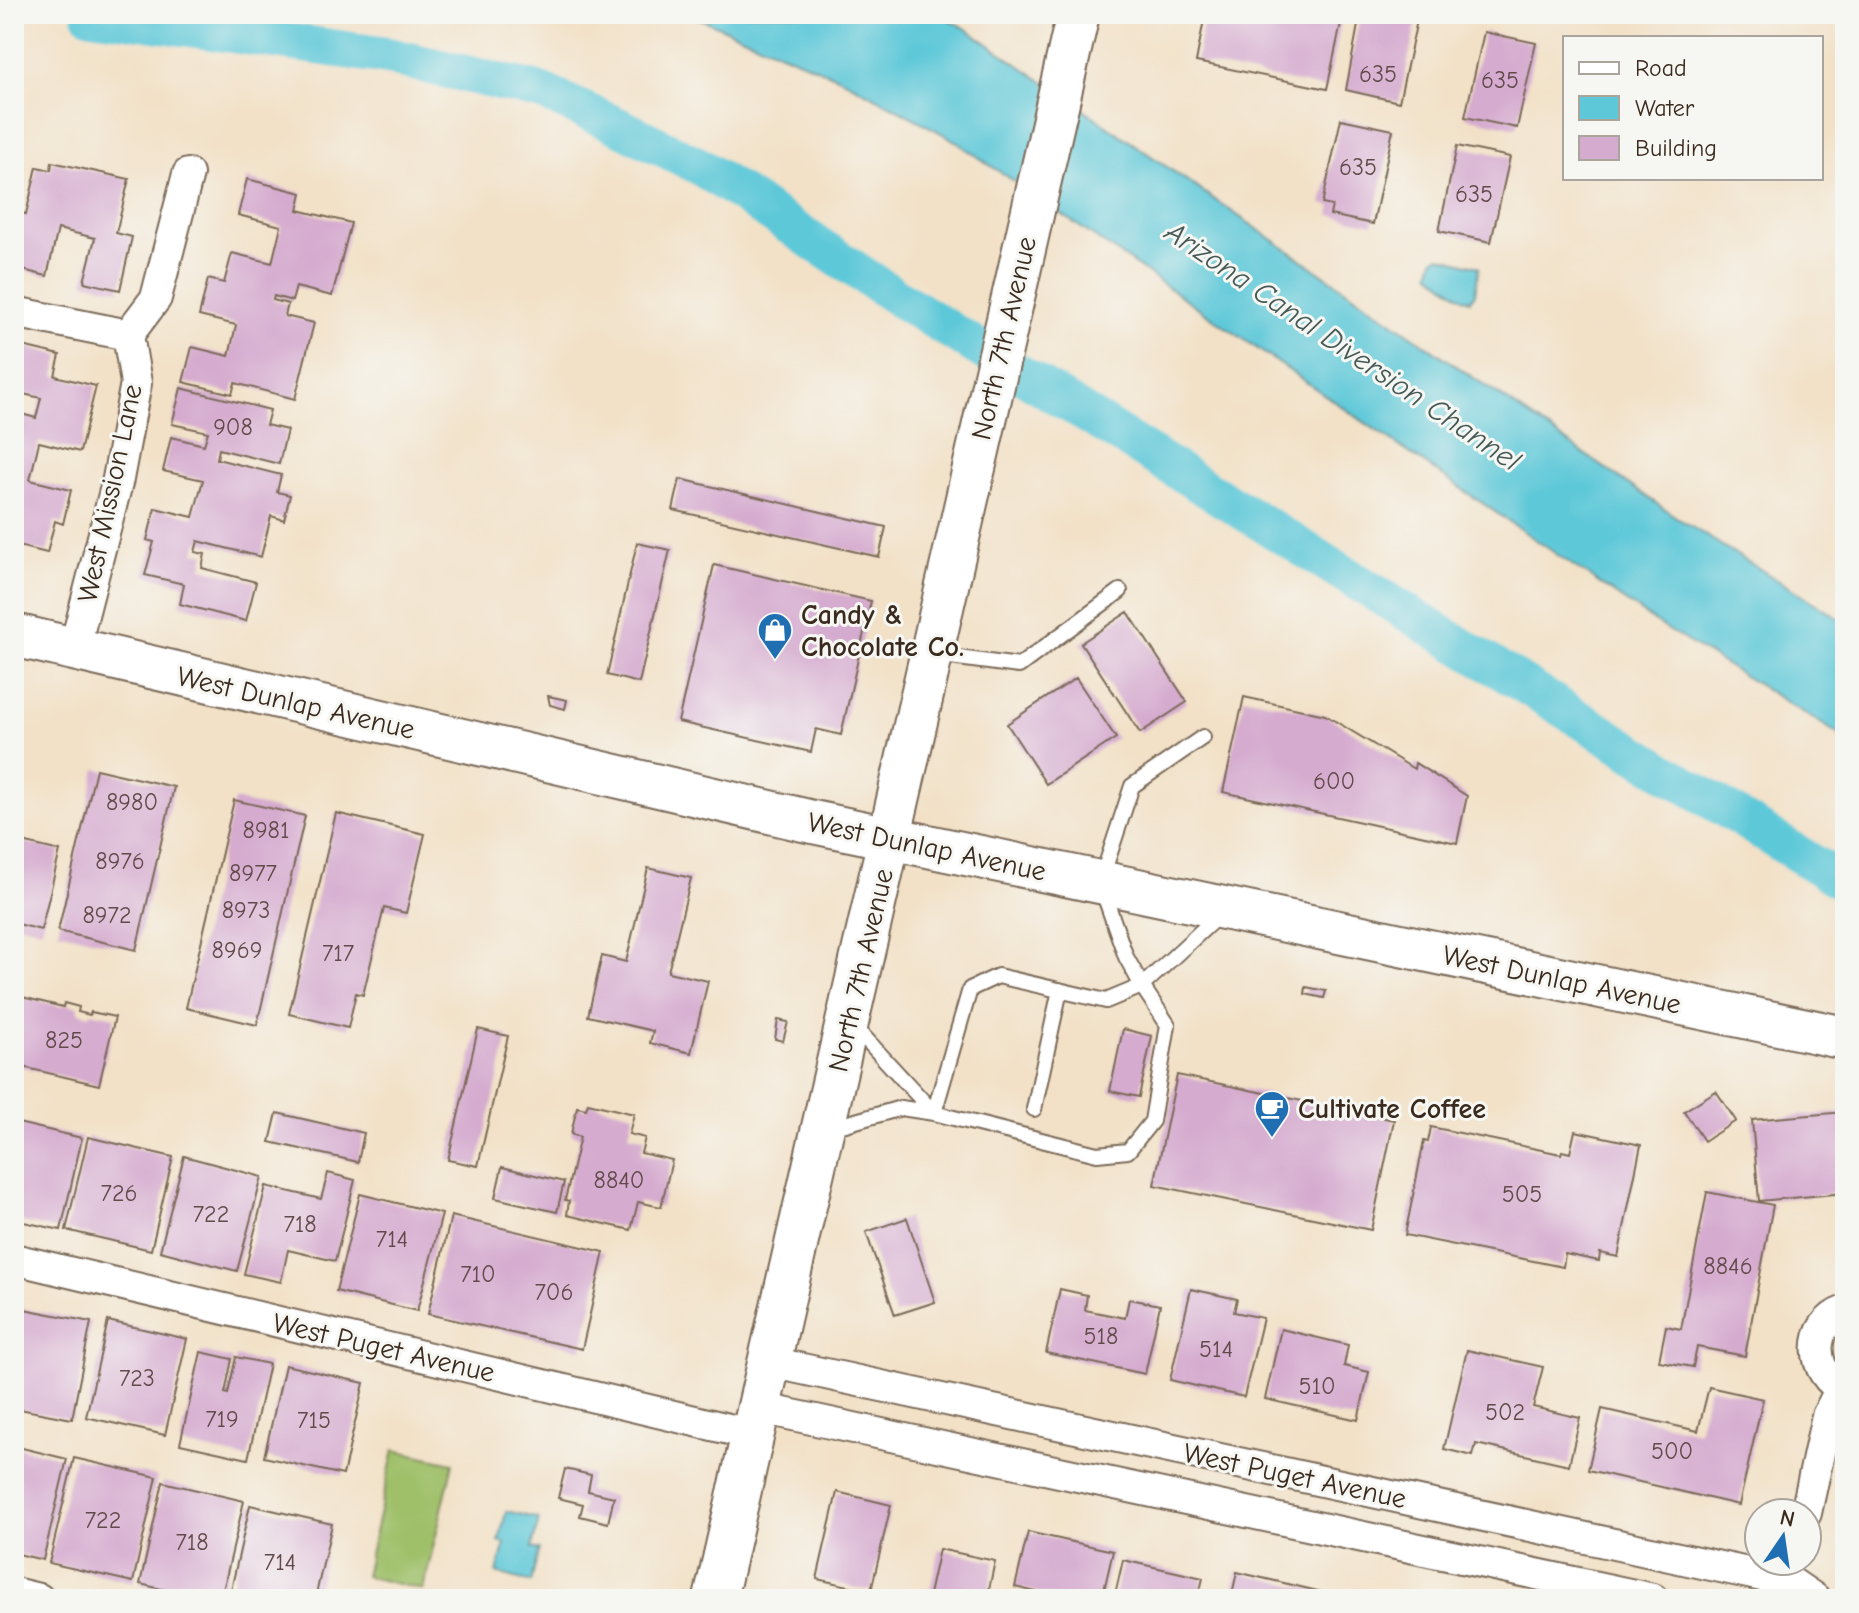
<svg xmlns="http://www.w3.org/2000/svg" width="1859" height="1613" viewBox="0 0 1859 1613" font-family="'Comic Neue',sans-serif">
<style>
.green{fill:#9fc069;stroke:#6d7544;stroke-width:2}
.water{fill:#5dc8d8;stroke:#4c797b;stroke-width:2}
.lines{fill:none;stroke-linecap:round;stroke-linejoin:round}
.canal{stroke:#5dc8d8;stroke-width:38}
.building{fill:#d5abcf}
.service-casing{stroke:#7b6a59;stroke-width:18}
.minor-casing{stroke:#7b6a59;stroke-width:34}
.secondary-casing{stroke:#7b6a59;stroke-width:46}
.service{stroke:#fff;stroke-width:14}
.minor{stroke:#fff;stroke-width:30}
.secondary{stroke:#fff;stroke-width:42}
.labels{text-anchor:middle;stroke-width:6;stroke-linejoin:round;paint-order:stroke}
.number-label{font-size:24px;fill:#624a4a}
.street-label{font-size:28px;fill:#3b2a1e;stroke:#f6f6f2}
.poi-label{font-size:28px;font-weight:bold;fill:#3b2a1e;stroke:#f6f6f2;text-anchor:start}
.water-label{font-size:30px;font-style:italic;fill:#455956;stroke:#f6f6f2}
</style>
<rect width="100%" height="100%" fill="#f6f6f2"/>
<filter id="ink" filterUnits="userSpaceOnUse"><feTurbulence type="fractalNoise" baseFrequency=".0125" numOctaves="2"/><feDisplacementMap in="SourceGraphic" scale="16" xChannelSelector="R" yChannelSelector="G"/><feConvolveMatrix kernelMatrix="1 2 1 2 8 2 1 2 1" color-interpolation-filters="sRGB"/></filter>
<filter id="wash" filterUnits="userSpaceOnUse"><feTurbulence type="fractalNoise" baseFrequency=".006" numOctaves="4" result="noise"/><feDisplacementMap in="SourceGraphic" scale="32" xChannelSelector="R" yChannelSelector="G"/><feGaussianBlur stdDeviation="1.8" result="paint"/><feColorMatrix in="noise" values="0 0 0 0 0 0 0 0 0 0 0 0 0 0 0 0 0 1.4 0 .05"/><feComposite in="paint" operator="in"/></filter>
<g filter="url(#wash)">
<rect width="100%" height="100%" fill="#f2e1c7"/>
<path class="green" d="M394 1450 453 1463 423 1590 365 1576Z"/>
<path class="water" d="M689 14H938L965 28 1679 519 1845 622V738L1657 623 949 137 840 78Z
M1439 256 1479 267 1475 294 1470 300 1463 298 1430 273 1434 259Z
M506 1511 539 1519 532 1548 539 1550 531 1582 497 1573 505 1543 499 1541Z"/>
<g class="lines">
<path class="canal" d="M91 14 388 56 543 92 625 129 699 166 901 300 1845 883"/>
</g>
<g id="blocks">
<path class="building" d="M1205 14H1343L1327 89 1196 62Z
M1360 14H1407L1418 16 1399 102 1346 90Z
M1484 32 1536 43 1517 128 1465 117Z
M1341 119 1393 130 1373 224 1330 215 1332 206 1322 204Z
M1457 146 1510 157 1491 242 1439 231Z
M52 162 129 179 116 233 132 237 120 290 84 282 95 238 58 229 47 276 14 268V212L26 214 37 167 51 170Z
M14 171 21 172 15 198H14Z
M247 179 302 193 298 210 351 223 332 296 296 287 292 301 274 296 273 300 288 304 285 316 314 323 295 399 235 383 232 394 183 382 192 347 229 356 236 325 199 316 208 279 224 283 232 253 272 263 281 226 238 215Z
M14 344 60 355 55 376 96 386 80 452 39 442 30 480 71 490 63 524 55 521 47 553 14 545V508L18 500 14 499V412L36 418 41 398 14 392Z
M181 388 270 410 266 425 287 430 279 464 219 449 217 459 281 475 277 492 290 495 284 520 271 516 261 557 198 541 195 552 205 554 202 568 256 582 246 621 180 604 184 584 145 575 154 542 147 540 155 508 193 517 203 480 163 471 171 437 204 445 208 432 172 424Z
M680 479 886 527 879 557 673 510Z
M637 543 670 550 639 683 607 675Z
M714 565 871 601 841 735 816 729 811 752 678 722Z
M1128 612 1187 702 1140 733 1081 643Z
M1076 678 1116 738 1046 784 1007 724Z
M548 696 567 700 565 709 550 705Z
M1244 697 1325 715 1414 769 1415 763 1467 796 1457 843 1223 792Z
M96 769 174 787 136 950 58 931Z
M234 800 305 816 257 1025 186 1008Z
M336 813 425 834 406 913 384 908 363 995 356 993 348 1028 289 1014Z
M14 840 60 851 41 930 14 923Z
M648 868 691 878 668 972 708 981 691 1053 650 1043 653 1031 588 1016 602 956 626 962Z
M1306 987 1326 991 1324 998 1305 994Z
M14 995 63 1007 64 1003 79 1007 78 1012 90 1015 91 1012 115 1017 99 1085 14 1065Z
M778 1020 788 1022 783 1041 775 1039Z
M478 1029 508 1036 478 1166 448 1160Z
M1123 1029 1152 1036 1139 1097 1110 1091Z
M1177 1075 1394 1120 1371 1230 1154 1185Z
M1716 1091 1736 1121 1704 1141 1684 1111Z
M588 1103 634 1114 629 1134 645 1138 641 1153 672 1160 661 1207 638 1202 631 1230 567 1215 569 1201 565 1200 580 1137 571 1134 577 1107 586 1109Z
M1845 1112V1193L1759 1201 1752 1120Z
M277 1113 364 1133 358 1162 270 1142Z
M14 1122 82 1138 61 1230 14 1220Z
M1431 1127 1561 1154 1562 1151 1570 1153 1575 1131 1641 1145 1618 1257 1600 1253 1599 1261 1565 1254 1563 1267 1405 1235 1424 1141 1428 1142Z
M88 1137 173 1157 151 1250 66 1230Z
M184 1156 262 1177 237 1271 160 1251Z
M502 1167 564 1182 557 1212 495 1198Z
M328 1173 355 1180 335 1261 288 1250 281 1282 244 1274 266 1186 321 1199Z
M1707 1192 1773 1205 1745 1356 1697 1347 1693 1367 1659 1361 1666 1326 1681 1329Z
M360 1194 442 1214 417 1311 336 1291Z
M451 1216 604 1252 582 1349 428 1314Z
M907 1218 935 1302 895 1315 866 1232Z
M1060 1289 1087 1295 1085 1310 1125 1318 1129 1299 1160 1305 1145 1374 1046 1353Z
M1191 1289 1237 1299 1234 1312 1263 1318 1244 1397 1170 1380Z
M19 1308 91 1322 72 1419 14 1408V1332Z
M108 1321 187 1339 165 1435 86 1417Z
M1281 1329 1348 1345 1344 1366 1369 1372 1358 1420 1265 1399Z
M1467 1350 1543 1367 1533 1407 1580 1418 1569 1465 1476 1444 1473 1456 1444 1449Z
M201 1352 232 1359 225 1393 228 1394 236 1357 269 1364 248 1459 180 1444Z
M285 1365 364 1383 343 1475 264 1457Z
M1709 1387 1763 1399 1739 1505 1588 1470 1602 1409 1698 1431Z
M14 1446 67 1459 43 1560 14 1553Z
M74 1458 157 1477 133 1582 49 1563Z
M565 1469 591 1475 588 1491 614 1497 608 1523 580 1516 583 1504 558 1498Z
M163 1482 244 1501 221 1599H204L140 1584Z
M837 1492 891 1505 871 1591 817 1579Z
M250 1505 332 1524 315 1599H229Z
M1028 1532 1113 1551 1102 1599H1065L1015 1587Z
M939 1549 995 1561 987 1599H928Z
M1123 1560 1203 1578 1198 1599H1114Z
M1237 1572 1322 1592 1321 1599H1231Z
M1336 1591 1364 1598V1599H1335Z"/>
</g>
</g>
<g filter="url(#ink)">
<use href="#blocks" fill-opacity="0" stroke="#7b6a59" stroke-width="2"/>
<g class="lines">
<g class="service-casing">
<path id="service" d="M935 655 1019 666 1120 591
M853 1025 934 1113
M1034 1109 1060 990
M934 1113 970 989 998 976 1106 1001 1142 986 1126 957 1100 883 1132 786 1203 737
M828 1129 901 1108 934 1113 1097 1154 1128 1151 1152 1121 1168 1025 1142 986 1221 913"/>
</g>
<g class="minor-casing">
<path id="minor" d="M14 312 128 335
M74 650 118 479 136 383 128 335 156 298 188 174
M14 1259 754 1435
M1845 1311C1807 1324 1810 1375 1845 1390
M770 1362 1790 1582 1815 1599
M760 1408 1653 1599
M1806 1513 1827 1416 1841 1388
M14 1593 39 1599"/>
</g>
<g class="secondary-casing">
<path id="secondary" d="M14 635 808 821 1845 1038
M715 1599 1078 14"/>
</g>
<use href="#service" class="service"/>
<use href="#minor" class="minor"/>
<use href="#secondary" class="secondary"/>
</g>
</g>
<defs>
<g id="shop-pin" transform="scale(1.8)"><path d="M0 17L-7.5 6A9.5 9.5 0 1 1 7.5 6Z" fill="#1f6fb2" stroke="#f6f6f2"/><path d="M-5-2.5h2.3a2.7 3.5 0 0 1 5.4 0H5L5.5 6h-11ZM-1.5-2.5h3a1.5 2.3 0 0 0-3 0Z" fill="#fff"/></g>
<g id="cafe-pin" transform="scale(1.8)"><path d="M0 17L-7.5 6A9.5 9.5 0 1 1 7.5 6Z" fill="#1f6fb2" stroke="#f6f6f2"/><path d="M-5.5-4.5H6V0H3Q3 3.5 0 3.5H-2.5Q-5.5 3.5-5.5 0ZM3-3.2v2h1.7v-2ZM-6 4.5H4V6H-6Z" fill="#fff"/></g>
</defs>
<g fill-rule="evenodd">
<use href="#shop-pin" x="775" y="630"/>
<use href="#cafe-pin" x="1272" y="1108"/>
</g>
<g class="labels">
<g class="number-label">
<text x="1378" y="82">635</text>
<text x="1500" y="88">635</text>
<text x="1358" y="175">635</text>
<text x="1474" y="202">635</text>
<text x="233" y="435">908</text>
<text x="1334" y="789">600</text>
<text x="132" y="810">8980</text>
<text x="266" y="838">8981</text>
<text x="120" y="869">8976</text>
<text x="253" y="881">8977</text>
<text x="246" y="918">8973</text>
<text x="107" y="923">8972</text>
<text x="237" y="958">8969</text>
<text x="338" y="961">717</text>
<text x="64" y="1048">825</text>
<text x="619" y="1188">8840</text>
<text x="119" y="1201">726</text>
<text x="1522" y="1202">505</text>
<text x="211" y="1222">722</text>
<text x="300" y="1232">718</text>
<text x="392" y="1247">714</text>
<text x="1728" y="1274">8846</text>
<text x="478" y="1282">710</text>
<text x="554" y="1300">706</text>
<text x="1101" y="1344">518</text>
<text x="1216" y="1357">514</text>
<text x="137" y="1386">723</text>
<text x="1317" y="1394">510</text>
<text x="1505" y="1420">502</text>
<text x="222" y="1427">719</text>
<text x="314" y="1428">715</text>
<text x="1672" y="1459">500</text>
<text x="103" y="1528">722</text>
<text x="192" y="1550">718</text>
<text x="280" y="1570">714</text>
</g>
<g class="street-label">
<text transform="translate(1003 338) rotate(-77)" y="10">North 7th Avenue</text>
<text transform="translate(109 493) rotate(-78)" y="10">West Mission Lane</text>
<text transform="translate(296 702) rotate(13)" y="10">West Dunlap Avenue</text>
<text transform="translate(927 846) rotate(12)" y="10">West Dunlap Avenue</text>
<text transform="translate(860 970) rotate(-77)" y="10">North 7th Avenue</text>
<text transform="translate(1562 979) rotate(12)" y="10">West Dunlap Avenue</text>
<text transform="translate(384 1347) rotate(13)" y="10">West Puget Avenue</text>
<text transform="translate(1295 1475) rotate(12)" y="10">West Puget Avenue</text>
</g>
<g class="poi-label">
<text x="801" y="624">Candy &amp;<tspan x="801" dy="32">Chocolate Co.</tspan></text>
<text x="1298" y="1118">Cultivate Coffee</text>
</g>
<g class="water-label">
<text transform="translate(1343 346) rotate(34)" y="10">Arizona Canal Diversion Channel</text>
</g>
</g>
<rect width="1859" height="1613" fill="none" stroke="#f6f6f2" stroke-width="48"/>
<rect x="1563" y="36" width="260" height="144" fill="#f6f6f2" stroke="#aba49d" stroke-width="2"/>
<rect x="1579" y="62" width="40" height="12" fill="#ffffff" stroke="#aba49d" stroke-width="2"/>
<text x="1635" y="76" font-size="24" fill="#3b2a1e">Road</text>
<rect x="1579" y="96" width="40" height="24" fill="#5dc8d8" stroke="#aba49d" stroke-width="2"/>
<text x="1635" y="116" font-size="24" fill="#3b2a1e">Water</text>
<rect x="1579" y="136" width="40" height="24" fill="#d5abcf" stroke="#aba49d" stroke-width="2"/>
<text x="1635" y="156" font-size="24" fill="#3b2a1e">Building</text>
<g transform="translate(1783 1537) rotate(13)"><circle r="38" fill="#f6f6f2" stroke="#aba49d" stroke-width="2"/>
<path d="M0-6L14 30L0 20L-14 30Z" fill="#1f6fb2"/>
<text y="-12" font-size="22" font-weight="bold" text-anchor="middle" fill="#3b2a1e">N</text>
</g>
</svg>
